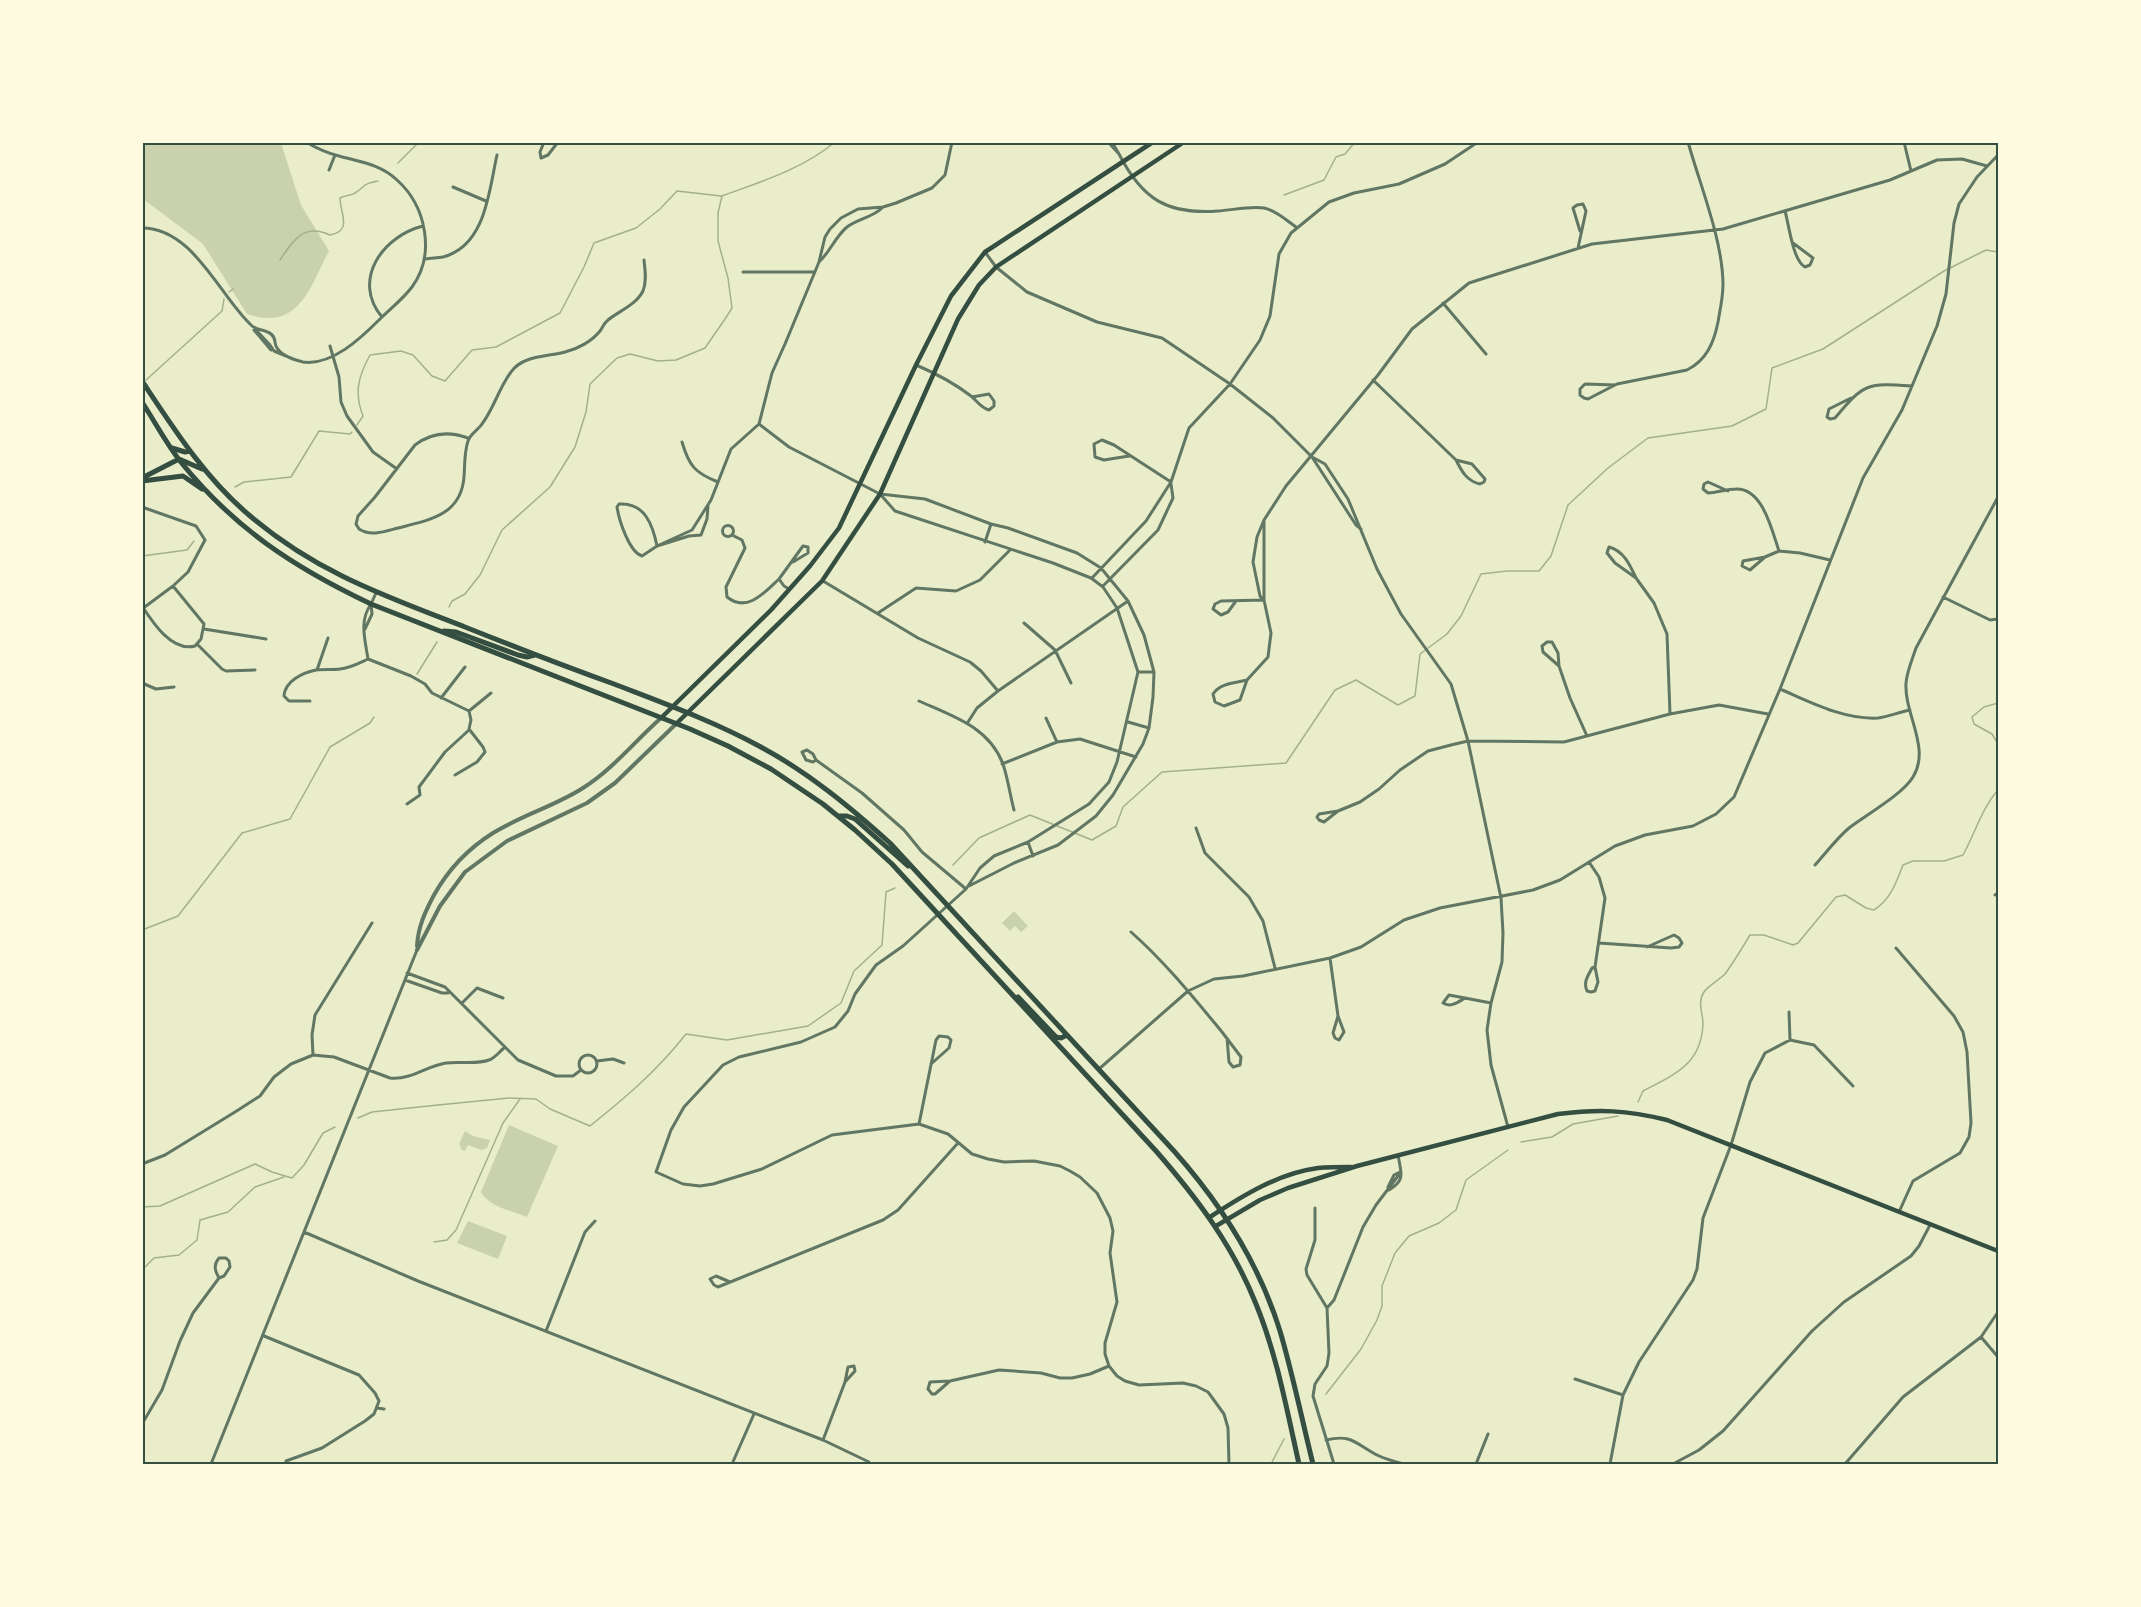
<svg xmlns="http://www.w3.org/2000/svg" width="2141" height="1607" viewBox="0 0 2141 1607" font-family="Quicksand,sans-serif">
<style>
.green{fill:#cad2ad}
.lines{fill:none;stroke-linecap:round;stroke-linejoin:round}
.stream{stroke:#a3b18a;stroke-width:1.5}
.minor{stroke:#617663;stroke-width:3}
.tertiary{stroke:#617663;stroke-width:4}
.secondary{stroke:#344e41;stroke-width:4.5}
.primary{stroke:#344e41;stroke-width:5}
.neatline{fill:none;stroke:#344e41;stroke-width:2}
</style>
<rect width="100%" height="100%" fill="#e9edc9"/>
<path class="green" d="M142 143H281L301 205 329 251C310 287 299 332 247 314L203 244 143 199Z
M1014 911 1028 926 1021 932 1015 926 1010 931 1002 923Z
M509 1125 558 1146 527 1217C513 1211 489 1207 481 1192Z
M465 1131 473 1136 490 1140 487 1148 481 1150 468 1145 465 1151 462 1150 459 1144Z
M468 1221 507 1236 498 1259 457 1243Z"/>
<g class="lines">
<path class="stream" d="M398 163 417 144 423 142
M1284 195 1324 180 1336 157 1345 154 1355 142
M280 260C294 239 304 223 330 235 353 231 340 213 340 198 345 195 351 196 355 193 366 186 362 184 378 181
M229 292 233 289
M146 380 222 311 224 299
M357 425 363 416C354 393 358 377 370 355L401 351 413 355 432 376 445 381 472 350 496 347 560 313 584 267 594 243 636 228 660 209 677 191 721 196
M235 487 244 482 291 477 319 431 350 434 352 432
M142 556 187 550 194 541
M449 607 452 601 465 594 480 575 502 530 550 487 575 447 586 412 590 384 617 358 630 354 658 361 676 360 705 348 725 319 732 308 728 278 718 241V213L722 196C760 182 803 169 835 142
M417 674 437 642
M1998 703 1984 707 1972 717 1974 724 1992 734 1998 744
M953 865 979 838 1030 815 1092 840 1116 826 1123 807 1162 772 1286 763 1335 690 1356 680 1398 705 1415 696 1420 654 1447 634 1461 616 1481 574 1507 571H1539L1551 556 1568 505 1608 468 1648 438 1732 426 1766 409 1772 368 1823 349 1944 271 1986 250 1998 252
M142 930 178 916 242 833 290 819 330 747 370 723 374 717
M1638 1102 1643 1091C1675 1074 1701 1065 1703 1024 1703 1013 1697 1002 1704 992 1709 985 1719 980 1725 974 1734 962 1742 948 1750 935H1764L1793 945 1798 943 1836 897 1845 895 1866 908 1874 910C1891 899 1896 883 1903 865L1913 861H1944L1963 855C1975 833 1982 808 1998 790
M358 1118 372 1112 438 1105 509 1098 536 1099 550 1109 590 1126C626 1097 657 1071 686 1034L727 1040 808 1026 841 1003 854 971 882 945 886 892 895 888
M1521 1142 1552 1137 1573 1124 1618 1116
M142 1207 160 1206 255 1164 272 1172 292 1178 304 1165 323 1133 335 1127
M434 1242 447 1240 456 1230 503 1123 520 1099
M142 1270 154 1258 179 1255 197 1240 200 1220 228 1212 255 1187 284 1177
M1326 1394 1361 1349 1377 1320 1382 1306V1286L1395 1253 1409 1236 1439 1223 1456 1210 1466 1180 1508 1150
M1271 1464 1284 1439"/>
<path class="minor" d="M544 142 540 152 541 158 548 155 558 142
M1108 142 1119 154 1112 142
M1904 142 1911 171
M1119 154C1142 199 1167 215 1218 211 1233 210 1250 206 1264 208 1276 210 1287 221 1296 227
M329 170 335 155
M453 187 486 201
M1785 211C1789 225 1793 261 1805 267L1810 265 1813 258 1793 243
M142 228C193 228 219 295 251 325 257 331 265 329 271 334 276 338 274 341 276 346 280 355 294 360 303 362 332 366 361 338 380 319 390 309 403 299 412 287 436 254 426 206 397 180 380 164 360 162 339 156 327 153 316 148 306 142
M1578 248 1586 211 1583 204 1577 205 1573 208 1580 231
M985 252 996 267 1027 292 1097 322 1162 338 1230 384 1273 418 1312 457
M425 259C431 258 437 258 443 257 486 246 489 190 497 155
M819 262C830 252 835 237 847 227 858 219 873 217 882 208
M743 272H814
M1443 303 1486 354
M382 317C351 280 383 236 423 226
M254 330 271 350
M256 330 270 345 274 351 286 356
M330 346 339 377 341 402 347 416 373 452 397 469
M916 365C935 373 954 383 971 396 977 401 981 408 989 410L994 406V401L989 394 972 397
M1373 380 1456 460C1462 472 1467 481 1480 484L1484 482 1485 479 1472 464 1456 460
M1615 385 1585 384 1580 389V395L1584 398 1588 399 1617 384 1687 370C1707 360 1714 342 1718 322 1720 310 1723 297 1723 285 1723 241 1700 185 1688 142
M1851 398 1829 409 1827 417 1830 419 1835 418C1864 383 1867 383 1912 386
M759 424 789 447 880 494 925 499 991 524 1008 528 1077 553 1101 568 1128 601 1144 635 1154 672 1153 697 1149 728 1143 744 1113 795 1096 816 1058 845 1014 863 969 886
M759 424 772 373 785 344 819 262 825 237 830 229 841 218 858 209 883 207 896 203 932 188 945 175 952 142
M468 438C449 431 432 432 415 445L375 497 358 516 356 524 359 529C371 537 386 531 398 528 430 520 461 515 464 477 465 464 464 453 468 441 470 434 478 430 482 424 494 408 499 388 511 372 523 355 547 357 565 352 578 349 592 341 600 331 603 327 604 323 608 320 619 311 636 305 643 291 647 281 645 270 644 260
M682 442C689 466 695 473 718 482
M1129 456 1104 460 1095 457 1094 444 1102 440 1114 445 1171 482
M1728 491 1708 482 1704 484 1703 489 1708 493C1717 493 1726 489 1736 489 1763 488 1772 531 1779 551L1800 553 1830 560
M880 494 895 511 1053 563 1091 578 1103 587 1117 608 1138 672 1117 762 1109 782 1089 804 1028 842 994 856 980 868 966 889 903 946 876 965 855 994 848 1011 835 1027 801 1042 739 1057 723 1065 684 1107 671 1130 656 1172 683 1184 700 1186 713 1184 762 1169 832 1135 919 1124 948 1134 972 1154 988 1159 1004 1162 1034 1161 1060 1166 1070 1171 1080 1177 1097 1193 1110 1218 1113 1231 1110 1253 1117 1302 1105 1343V1354L1109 1366 1117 1376 1125 1381 1139 1385 1183 1383 1196 1386 1208 1392 1224 1414 1228 1428 1229 1464
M619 504C645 502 653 526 657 546L642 556C629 552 619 520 617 507Z
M708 506 707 519 701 535 689 536 657 546 692 530 711 500 731 449 759 424
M142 507 196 526 205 540 188 572 173 586 142 609
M722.5 531a5.5 5.5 0 1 1 11 0a5.5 5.5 0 1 1-11 0Z
M1361 529 1356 525 1312 457 1325 464 1348 499 1377 569 1401 614 1451 684 1468 741 1501 898 1503 933 1502 962 1491 1003 1487 1030 1491 1065 1508 1127
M732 535 742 540 745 548 726 587 727 597C747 613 764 593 779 579L784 586 789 589
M985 542 991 524
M1765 557 1750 570 1742 566 1743 561 1765 557 1779 551
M1092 578 1146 521 1171 482 1189 428 1230 384 1260 340 1270 316 1279 254 1291 233 1329 202 1354 193 1399 184 1445 164 1478 142
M1636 578C1630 565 1624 551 1609 547L1607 553 1615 563 1636 578 1654 603 1667 634 1670 714
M779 579 803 546 808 547V553L793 562
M823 581 918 638 970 662 981 671 998 691
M1103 586 1158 530 1173 498 1171 484
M1943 597 1990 620 1998 619
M1263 600 1260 596 1253 562 1257 537 1264 520 1286 486 1378 375 1412 329 1469 283 1592 244 1723 229 1890 180 1937 160 1962 159 1987 166
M1236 601 1228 612 1221 615 1213 609 1215 604 1221 601 1264 600
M371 604 376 593
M142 606C153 623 172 652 195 646L201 639 204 624 173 586
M878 613 916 588 956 591 980 580 1010 550
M1024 623 1055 650 1071 683
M204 629 266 639
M365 629 372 614 371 604C359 621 365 639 368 659L411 676 425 684 432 693 469 711 471 720 469 729 483 747 485 752 477 762 455 775
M198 645 222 669 226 671 255 670
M1559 666 1558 653 1552 642H1547L1542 646 1543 652 1559 666 1570 698 1587 736
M317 670 328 638
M1138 672H1154
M1247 680C1235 683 1220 683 1213 694L1215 702 1224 706 1240 700 1247 680 1268 657 1271 633 1264 600V521
M142 683 156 689 174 687
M1780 689C1810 702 1844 720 1878 718 1888 717 1899 712 1910 710
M441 698 465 667
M310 701H289L284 696C285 681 302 673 316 670 324 669 332 670 340 669 350 668 359 663 368 659
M919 701C953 716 989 727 1003 764 1008 779 1010 795 1014 810
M469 711 491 693
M1046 718 1057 742
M968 722 977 708 998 691 1128 601
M1128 722 1149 728
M816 760 813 762 806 760 802 752 807 750 813 754 816 760 862 793 904 830 922 852 966 889
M1002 764 1057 742 1080 739 1136 757
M407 804 420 795 419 787 445 752 469 730
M1338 811 1319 814 1317 817 1319 820 1324 822 1338 811 1360 802 1379 789 1400 770 1428 751 1451 745 1468 741 1564 742 1670 714 1719 705 1768 714
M1196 828 1205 853 1249 897 1263 921 1275 968
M1028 842 1033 856
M1589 862 1599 877 1605 898 1595 967 1598 982 1595 991 1591 992 1587 991C1583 982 1588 976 1592 968L1595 967
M1815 865C1826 853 1836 839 1849 828 1866 815 1903 794 1913 777 1931 748 1904 714 1906 683 1907 671 1912 660 1916 648L1998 497
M1995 895 1998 893
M1131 932C1165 962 1193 997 1222 1032L1241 1057 1240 1065 1233 1067 1229 1062 1227 1038
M1599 943 1671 948 1679 947 1682 943 1679 938 1674 935 1647 947
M1896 948 1954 1016 1963 1032 1967 1052 1971 1123 1969 1137 1960 1153 1913 1181 1899 1212
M1330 958 1338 1016 1333 1033 1335 1038 1339 1040 1344 1032 1338 1016
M407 973 445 987 518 1060 556 1076H573L581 1070
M405 980 442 993H448
M1465 998C1458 1002 1451 1008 1443 1003L1449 995 1491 1003
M462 1003 477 988 503 998
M1789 1012 1790 1040
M579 1064a9 9 0 1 1 18 0a9 9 0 1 1-18 0Z
M313 1055 312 1035 315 1015 372 923
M597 1061 613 1059 624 1063
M1099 1069 1188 991 1214 979 1243 976 1330 958 1361 947 1404 920 1440 908 1533 890 1560 880 1615 846 1645 835 1693 826 1716 814 1734 797 1780 689 1863 478 1902 410 1937 326 1946 294 1954 223 1959 204 1977 177 1998 155
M919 1124 936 1040 939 1036 948 1037 951 1040 949 1048 931 1064
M142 1164 165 1155 235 1112 260 1096 274 1077 291 1064 313 1055 334 1057 390 1078C412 1080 426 1066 446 1063 460 1061 476 1065 489 1060 495 1058 499 1052 504 1048
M1388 1187 1394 1175 1400 1172
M1389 1190C1406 1180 1401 1173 1398 1155
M1315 1208V1240L1306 1269 1307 1275 1327 1308
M304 1232 418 1281 823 1440 869 1462 868 1464
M730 1282 716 1276 710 1279 714 1285 718 1287 883 1220 898 1210 958 1143
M546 1331 585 1232 595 1221
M264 1336 359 1375 375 1393 379 1401 374 1414 365 1421 322 1448 286 1461
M1981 1337 1998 1357
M1575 1379 1623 1395
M950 1381 935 1394H932L928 1389 930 1382 950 1381 999 1370 1041 1373 1060 1378H1072L1090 1374 1109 1366
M377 1408 384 1409
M142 1424 162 1390 180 1341 193 1313 219 1278 224 1276 230 1267 229 1261 226 1258H219C213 1265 215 1271 219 1278
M823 1440 845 1382 848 1367 854 1366 855 1371 845 1382
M1326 1440C1351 1434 1355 1443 1375 1454 1384 1459 1394 1461 1403 1464
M211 1464 417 950
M732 1464 754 1414
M1334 1464 1313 1396 1315 1384 1327 1366 1329 1353 1327 1308 1334 1300 1363 1227 1376 1205 1401 1172
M1476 1464 1488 1434
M1610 1464 1623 1395 1639 1362 1693 1280 1697 1269 1703 1218 1731 1145 1750 1082 1765 1053 1790 1040 1814 1045 1853 1086
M1673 1464 1699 1450 1723 1431 1812 1331 1844 1302 1911 1256 1919 1246 1930 1225
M1845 1464 1903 1397 1981 1337 1998 1312"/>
<path class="tertiary" d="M417 946C418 927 425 912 434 895 448 870 469 848 493 833 522 815 555 806 583 788 613 769 635 741 661 718
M417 950 440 906 465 872 507 841 587 803 615 783 677 723"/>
<path class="secondary" d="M661 718 771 610 810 566 839 528 916 365 951 296 985 252 1153 142
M677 723 822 581 880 494 958 319 979 285 996 267 1184 142
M1210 1217C1242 1196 1279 1173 1318 1168 1329 1167 1340 1167 1351 1167
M1216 1226 1260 1200 1288 1188 1357 1166 1558 1114C1600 1109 1626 1110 1667 1120L1998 1251"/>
<path class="primary" d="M142 381C174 429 205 478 249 515 317 573 385 596 465 627 515 647 564 666 614 684 663 703 713 721 759 746 808 772 850 807 890 843L1174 1151C1221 1204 1259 1263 1280 1331 1293 1375 1302 1420 1313 1464
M142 402C155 422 166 443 180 461 234 528 293 567 371 604L690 729 728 746 771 769 823 804 855 830 892 864 1156 1151C1197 1198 1233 1246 1256 1304 1277 1355 1287 1411 1299 1464
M172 448 185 452 190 451
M142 478 179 459 202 469
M142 481 183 476 202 489
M444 631 456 632 518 655 527 657 535 655
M838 816H847L855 819 908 866
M1018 997 1056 1037 1061 1038 1067 1035"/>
</g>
<rect width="2141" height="1607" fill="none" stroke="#fefae0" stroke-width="288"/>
<rect x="144" y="144" width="1853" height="1319" class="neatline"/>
</svg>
